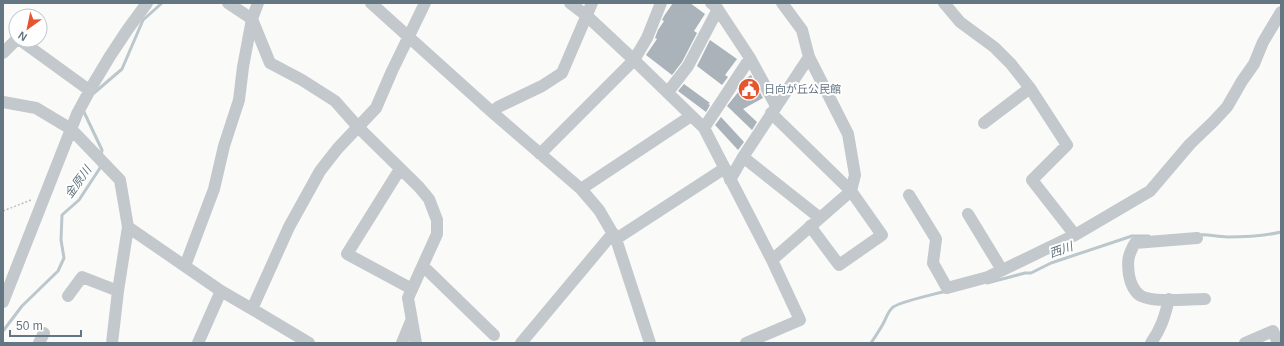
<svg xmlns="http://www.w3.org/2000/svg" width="1284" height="346" viewBox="0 0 1284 346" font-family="Helvetica,'Noto Sans JP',sans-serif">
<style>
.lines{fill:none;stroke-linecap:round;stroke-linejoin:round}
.stream{stroke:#bbc7cb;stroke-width:3}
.building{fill:#aab3b9}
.path{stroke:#bbbfc2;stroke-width:1.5;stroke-dasharray:2 2;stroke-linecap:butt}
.minor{stroke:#c3c8cc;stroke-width:12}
.labels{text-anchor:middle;stroke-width:4;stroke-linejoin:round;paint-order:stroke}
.poi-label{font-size:11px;fill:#657683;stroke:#fff;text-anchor:start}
.water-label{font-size:12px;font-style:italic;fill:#60757c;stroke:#fff}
</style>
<rect width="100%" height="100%" fill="#fafaf8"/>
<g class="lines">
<path class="stream" d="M94 93 122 69 143 20 162 3
M83 110 102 150 101 156
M1199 235C1208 234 1217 237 1227 237 1245 237 1264 236 1281 232
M987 283 1025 273H1031L1051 263 1132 236H1149
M3 331 22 306 58 271 64 258 61 240 62 215 79 200 100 168V164
M871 343C875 337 879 331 883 324 886 319 887 313 892 308 897 302 936 294 946 291"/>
</g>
<path class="building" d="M673 3H690L705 14 694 31 697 33 682 62 672 75 646 55 657 39 655 38 658 30 664 21 662 20 664 16Z
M710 40 737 59 725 75 728 77 722 85 697 66Z
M751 75 763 98 743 109 757 122 752 130 727 106 739 91 738 90 745 79Z
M684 84 710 103 708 104 710 105 706 112 678 91Z
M721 117 744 142 738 150 715 125Z"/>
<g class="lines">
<path class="path" d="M3 211 31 200"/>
<path class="minor" d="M228 3 252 19 270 63 302 80 335 101 358 127 419 187 429 199 437 220V234L408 298 416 343
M371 3 492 112 581 189 599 210 616 239 650 343
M570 3 587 16 634 60 704 128 772 260 800 320 746 343
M711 3 717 8 750 58 776 106
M944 3 960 22 994 47 1011 64 1030 88 1067 145 1032 180 1075 235
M20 40 89 90
M3 53 16 40
M668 92 688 66 718 9
M3 102 36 108 71 129 120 180 128 227 118 291 112 343
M492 112 498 107 542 86 562 73 592 3
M771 113 851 191 882 235 839 265 810 226
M984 123 1030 88
M704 128 750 58
M540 154 634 60 647 38 661 3
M743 157 820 218
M400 169 347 254 412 289
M730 180 743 157 809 57
M581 189 691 116
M909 195 936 239 933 263 947 288 988 277 1075 235 1150 191 1190 144 1213 122 1227 107 1242 81 1254 64 1263 42 1281 12
M968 214 1002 270
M128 227 221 291 252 309 289 227 320 171 338 148 376 108 392 71 425 3
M1197 238 1135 243C1128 255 1127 261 1129 275 1130 282 1134 292 1141 296 1155 303 1188 299 1205 299
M616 239 725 168
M772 260 851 191 855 175 848 134 809 57 802 30 782 3
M185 266 214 189 224 146 239 100 243 67 252 19 258 3
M423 266 494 335
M68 296 82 277 118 291
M3 302 77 114C97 75 120 38 147 3
M252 309 309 343
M39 343 44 333
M198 343 221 291
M402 343 411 321
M521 343 613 233
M1151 343C1161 329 1165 316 1169 299
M1245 343 1273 331 1278 343"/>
</g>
<defs>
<g id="civic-disc" transform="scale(1.15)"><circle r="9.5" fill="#e4572e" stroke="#fff"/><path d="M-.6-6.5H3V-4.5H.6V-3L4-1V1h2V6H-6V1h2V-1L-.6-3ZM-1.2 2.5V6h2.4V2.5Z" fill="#fff"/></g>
</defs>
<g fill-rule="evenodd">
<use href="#civic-disc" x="749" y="89"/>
</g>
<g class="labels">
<g class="poi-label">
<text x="764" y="93">日向が丘公民館</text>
</g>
<g class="water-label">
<text transform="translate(78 182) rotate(-54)" y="4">金原川</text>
<text transform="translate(1061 250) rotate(-19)" y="4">西川</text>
</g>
</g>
<rect width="1284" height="346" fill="none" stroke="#657683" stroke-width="8"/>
<g transform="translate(28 28) rotate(213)"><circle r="19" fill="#ffffff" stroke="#c1c8cd"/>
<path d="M0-3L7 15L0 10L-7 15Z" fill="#e4572e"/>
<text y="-6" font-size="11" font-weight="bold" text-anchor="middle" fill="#657683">N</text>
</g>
<path d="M10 330v6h71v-6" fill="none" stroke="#657683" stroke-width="2"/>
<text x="16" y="330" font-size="12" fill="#657683" stroke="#ffffff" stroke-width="3" paint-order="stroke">50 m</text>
</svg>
